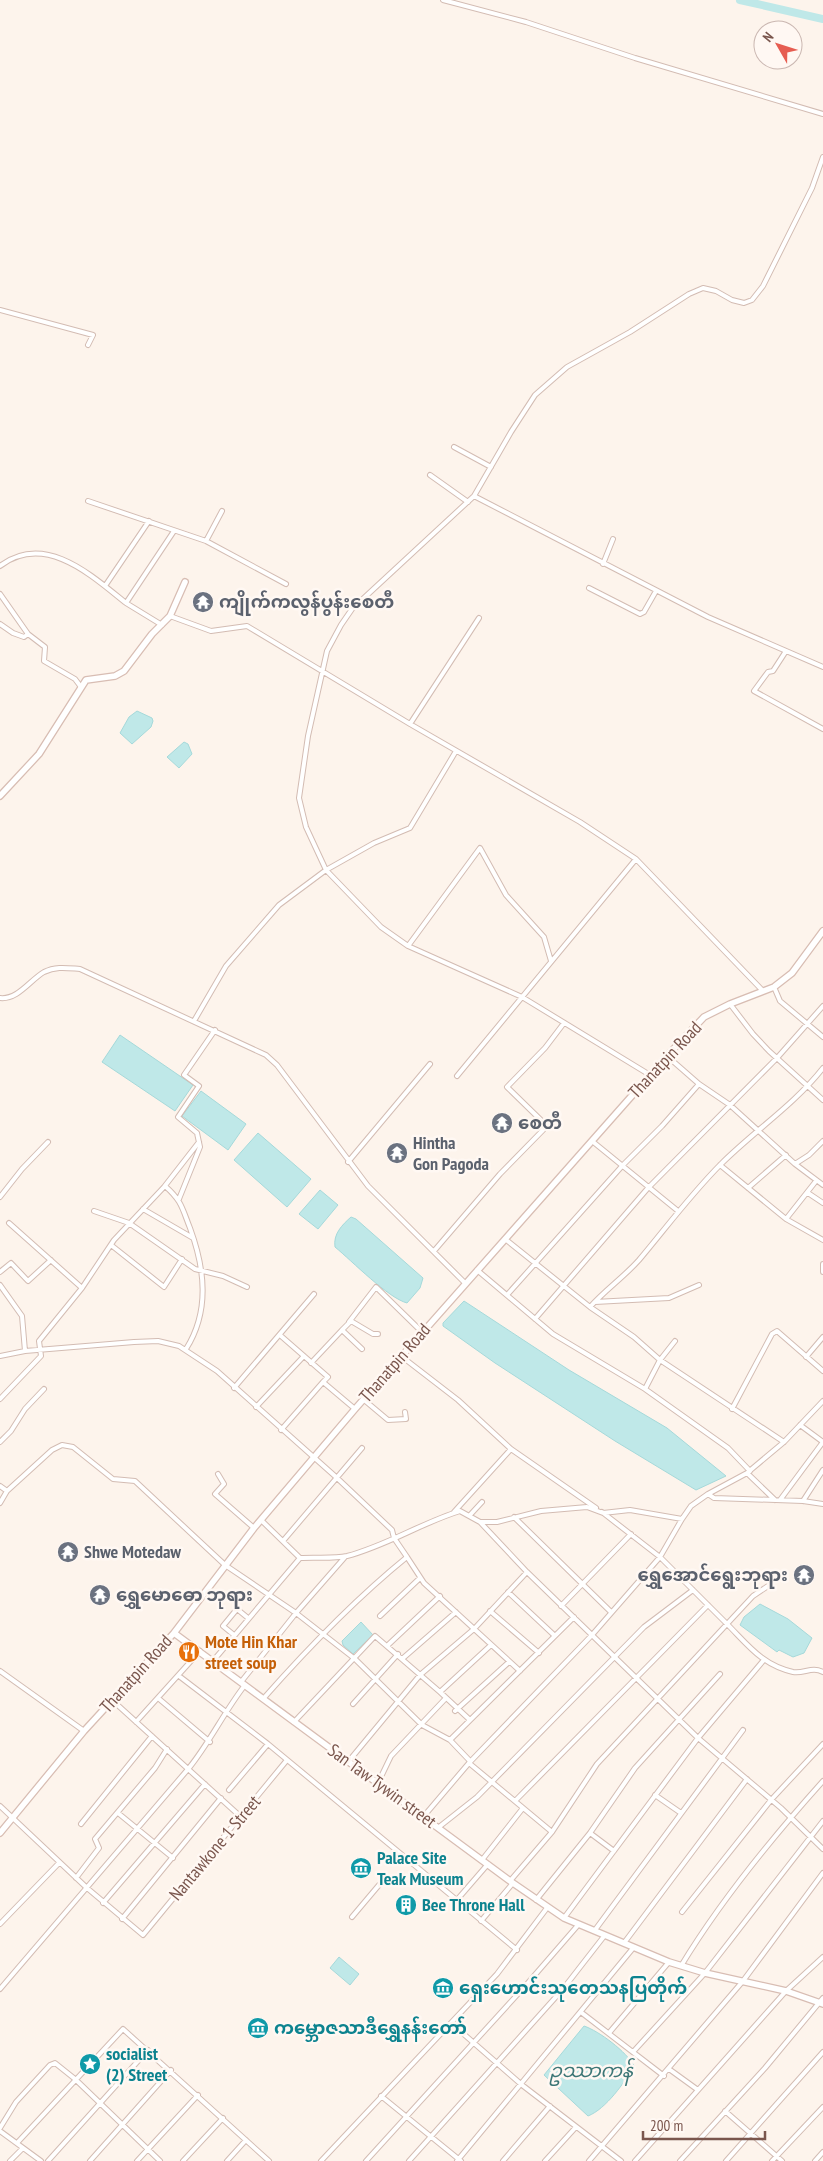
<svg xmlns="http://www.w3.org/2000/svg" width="823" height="2161" viewBox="0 0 823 2161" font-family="'PT Sans Narrow','Noto Sans Myanmar',sans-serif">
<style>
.water{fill:#bfe8e8;stroke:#a5d9da}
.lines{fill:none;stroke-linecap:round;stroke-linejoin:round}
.river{stroke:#bfe8e8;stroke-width:8}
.street-casing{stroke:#d3bcb3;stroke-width:6}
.secondary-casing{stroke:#d8bdb3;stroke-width:8}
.street{stroke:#fff;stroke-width:4}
.secondary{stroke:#fff;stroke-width:5.5}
.labels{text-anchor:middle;stroke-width:5;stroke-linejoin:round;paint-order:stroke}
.worship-label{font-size:18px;font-weight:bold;fill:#5b616d;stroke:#fff8f3;text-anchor:start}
.street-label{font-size:18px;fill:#7a564d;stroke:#fff8f3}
.food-label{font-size:18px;font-weight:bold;fill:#c56008;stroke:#fff8f3;text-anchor:start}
.culture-label{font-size:18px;font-weight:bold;fill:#0d838f;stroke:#fff8f3;text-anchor:start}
.water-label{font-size:19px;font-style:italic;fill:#3c7676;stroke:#fff8f3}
</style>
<rect width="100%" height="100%" fill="#fdf4ec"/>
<path class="water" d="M137 711 152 718 153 721 151 727 132 744 120 733 129 717Z
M184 742 188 744 192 754 179 768 167 757Z
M120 1035 193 1085 175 1111 102 1062Z
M201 1091 246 1124 228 1150 182 1116Z
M258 1133 311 1179 287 1207 234 1160Z
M320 1190 338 1205 318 1229 299 1214Z
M351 1217 356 1219 423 1278 420 1288 407 1303C388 1298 352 1261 335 1247 333 1234 342 1225 351 1217Z
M464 1301 569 1370 667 1428 726 1476 696 1490 615 1441 495 1363 443 1326V1323Z
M760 1604 788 1619 812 1638 804 1653 793 1657 779 1650 777 1652 740 1625 744 1617Z
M361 1622 373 1635 353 1654 343 1645 342 1641Z
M339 1957 359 1974 350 1985 330 1968Z
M584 2026C599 2031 627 2052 634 2066 625 2082 606 2109 588 2116L544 2075Z"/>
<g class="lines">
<path class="river" d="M740 0 823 19"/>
<g class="street-casing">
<path id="street" d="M443 0 526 22 635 58 823 114
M0 310 93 335 88 345
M454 447 491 467
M430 475 468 502
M474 496 708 617 823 667
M88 501 206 541 286 584
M206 541 222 511
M603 564 613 539
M0 566C45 532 91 575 126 603L174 531
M105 586 149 521
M589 588 640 614 644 612 656 591
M0 594 28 634
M126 603 162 625
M170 616 211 631 247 626 410 724 580 822 636 859
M0 624 13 633 24 637 28 634 45 647 44 661 75 679 81 687
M786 651 773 671 768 672 754 691 823 729
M410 724 479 618
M456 751 410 828 374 843 326 870 381 927 408 946 522 997 650 1075
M408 946 480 848 506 895 544 937 551 961
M774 987 780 1001 823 1037
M0 998C18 1000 30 980 44 972 56 966 67 968 80 969L266 1055 277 1065 368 1186 465 1283
M730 1004 753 1034 769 1051 823 1100
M194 1021 226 966 279 905 326 870 306 827 299 798 308 736 327 651 341 625 352 609 474 496 511 432 535 395 567 367 630 332 689 294 703 288 716 291 732 300 744 303 752 300 763 286 812 188 823 157
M667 1056 699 1084 730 1105 795 1164 823 1185
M457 1076 636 859 762 990
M592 1141 678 1211
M348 1162 430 1064
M795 1164 809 1155 823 1141
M720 1165 786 1219 816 1181
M165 1186C182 1201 182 1208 190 1228 205 1269 210 1311 186 1349
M748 1188 786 1155
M808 1193 823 1203
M0 1197 22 1169 48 1142
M179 1199 200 1147 197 1133 178 1117 199 1086 184 1075 215 1030
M143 1209 193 1238
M94 1211 129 1223 195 1269 223 1276 247 1287
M786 1219 823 1240
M9 1223 82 1288
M505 1239 590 1307 634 1337 660 1360 784 1442
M111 1245 164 1287 182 1259
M434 1251 500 1174 547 1126 507 1087 545 1048 564 1023
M823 1264V1272
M477 1270 553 1334 645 1389
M0 1272 11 1263 28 1281 51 1260
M0 1285 22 1316 25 1351
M507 1295 623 1165 662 1126 699 1084
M595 1302 669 1298 699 1285
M590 1307C605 1290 624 1277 639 1260 666 1228 691 1194 721 1164 754 1131 794 1105 823 1068
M535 1319 648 1188 777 1058 823 1006
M349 1322 376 1287 422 1332
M342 1330 351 1321 373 1334H378
M281 1336 328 1377 323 1382 355 1409
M675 1341 660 1360 645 1389 728 1448 750 1471
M0 1356 25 1351 134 1342 158 1341 179 1346 217 1371 336 1477 392 1530 394 1538 407 1557C354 1600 308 1648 263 1699
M401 1356 458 1400 511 1449 596 1508
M806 1357 823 1337
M311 1363 342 1330 362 1349
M234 1388 314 1294
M0 1399 41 1356 39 1341 82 1288 114 1240 164 1187 199 1142
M363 1399 388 1420 406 1419 405 1412
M256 1407 304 1356
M732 1409 772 1334 777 1331 823 1371
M281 1430 323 1382
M0 1442 11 1431 25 1409 44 1389
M747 1473 775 1500
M218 1474 224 1484 215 1494 254 1528
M0 1486 7 1491
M708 1494 747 1473 784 1442 823 1401
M780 1500 823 1442 800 1425
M803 1501 823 1470
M0 1503 7 1491 52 1450 62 1445 73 1447 113 1479 135 1481 225 1565 296 1613 355 1659 422 1725 450 1740 470 1761
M454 1512 511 1449
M602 1512 660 1557 727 1624 753 1596 771 1584
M470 1515 482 1502
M514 1517 611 1612
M261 1520 300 1558
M480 1522 527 1572 698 1738 781 1808 823 1849
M283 1541 362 1448
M407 1557 424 1583 520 1671
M508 1592 555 1636
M561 1606 631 1534
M490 1611 539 1653
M380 1616 420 1578
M234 1635 223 1626 237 1609 248 1618
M388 1645 440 1596
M402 1659 456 1612
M213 1661 300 1558C315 1557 333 1559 347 1556 386 1546 421 1523 460 1511L480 1522H497L541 1511 587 1507 603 1513 630 1510 682 1519 691 1506 708 1494 714 1498 803 1501 823 1504
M0 1671 84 1731
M179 1676 268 1744 517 1950
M241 1682 296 1613 345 1557
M158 1698 210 1742
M112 1700 241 1817
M353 1704 398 1654
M455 1711 509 1662
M470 1720 440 1692 491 1645
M136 1722 200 1651
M294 1722 375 1636 440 1692
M450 1740 574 1617
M348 1762 420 1675 474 1629 527 1572
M469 1763 552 1832
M378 1783 391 1756 446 1698
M229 1790 268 1744
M655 1795 681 1813
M515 1801 708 1605
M0 1806 87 1888 143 1935 287 1760
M118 1813 173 1858
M424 1816 469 1763 592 1635 660 1557 682 1519
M81 1824 152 1736
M439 1827 477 1797 644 1627 693 1590
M590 1833 614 1851
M482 1860 523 1808
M76 1878 99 1848 95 1839 155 1768 167 1749
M510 1881 552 1832 597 1764 727 1624C748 1645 762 1665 793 1672 804 1674 812 1666 823 1672
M536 1900 590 1833 635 1768 720 1674
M456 1901 488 1864
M103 1903 205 1784
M682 1912 771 1800 823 1744
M352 1917 379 1885
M564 1918 698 1738 763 1661
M122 1919 221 1798
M481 1921 513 1883
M0 1924 59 1863
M595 1930 743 1730
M624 1943 747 1779
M681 1966C721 1900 771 1839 823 1781
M0 1989 189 1768C210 1742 224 1712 245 1685
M582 2013 664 2076
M451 2023 522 2085 621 2161
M609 2033 669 1962
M633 2052 705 1973 823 1821
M669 2069 698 2090
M381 2096 461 2161
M725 2111 782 2161
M0 2128 16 2102 50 2065 55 2063 75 2079 160 2161
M0 2131 41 2161
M17 2143 123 2029 269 2161
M10 2161 23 2148
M48 2161 148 2050
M90 2161 171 2070
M137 2161 198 2095
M183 2161 223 2118
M227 2161 246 2140
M321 2161 497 1974 547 1908
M366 2161 527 1984 579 1924
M409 2161 563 1989 605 1935
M457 2161 634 1947
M503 2161 550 2106
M545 2161 576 2127
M589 2161 743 1981 823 1873
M635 2161 786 1991 823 1957
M680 2161 765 2068 823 1998
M726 2161 823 2052
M772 2161 823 2107
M815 2161 823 2152"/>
</g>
<g class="secondary-casing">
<path id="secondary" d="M0 796 39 754 86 680 115 676 124 671 152 634 170 616 185 582
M174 1633 510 1881 564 1918 669 1962 705 1973 786 1991 823 2004
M0 1833 84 1731 174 1633 254 1528 355 1409 667 1056 704 1017 730 1004 774 987 792 973 823 931"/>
</g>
<use href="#street" class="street"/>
<use href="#secondary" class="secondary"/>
</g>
<defs>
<g id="temple-disc" transform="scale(1.125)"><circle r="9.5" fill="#6b7280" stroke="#fff8f3"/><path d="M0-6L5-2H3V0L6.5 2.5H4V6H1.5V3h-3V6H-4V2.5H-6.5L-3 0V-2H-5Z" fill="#fff"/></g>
<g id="restaurant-disc" transform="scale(1.125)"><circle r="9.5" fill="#e8710a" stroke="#fff8f3"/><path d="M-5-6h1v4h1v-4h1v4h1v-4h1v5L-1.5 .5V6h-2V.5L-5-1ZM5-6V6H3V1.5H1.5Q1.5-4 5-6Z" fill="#fff"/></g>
<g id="museum-disc" transform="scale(1.125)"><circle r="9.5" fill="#0f9aa8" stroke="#fff8f3"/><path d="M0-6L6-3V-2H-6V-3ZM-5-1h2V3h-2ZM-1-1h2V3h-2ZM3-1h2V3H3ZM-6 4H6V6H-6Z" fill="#fff"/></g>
<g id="building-disc" transform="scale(1.125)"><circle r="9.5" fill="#0f9aa8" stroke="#fff8f3"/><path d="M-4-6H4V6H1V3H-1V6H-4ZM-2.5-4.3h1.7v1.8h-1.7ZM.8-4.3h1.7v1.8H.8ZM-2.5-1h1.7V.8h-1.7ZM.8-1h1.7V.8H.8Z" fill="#fff"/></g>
<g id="sight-disc" transform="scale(1.125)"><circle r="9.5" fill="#0f9aa8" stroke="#fff8f3"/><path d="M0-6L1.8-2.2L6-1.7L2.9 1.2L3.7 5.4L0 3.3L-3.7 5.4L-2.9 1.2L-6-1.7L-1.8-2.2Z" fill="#fff"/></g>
</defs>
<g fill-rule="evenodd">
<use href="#temple-disc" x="203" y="602"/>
<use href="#temple-disc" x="502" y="1123"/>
<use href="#temple-disc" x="397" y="1153"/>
<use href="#temple-disc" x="68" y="1552"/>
<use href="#temple-disc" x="804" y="1575"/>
<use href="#temple-disc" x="100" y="1595"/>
<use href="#restaurant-disc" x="189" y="1652"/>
<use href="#museum-disc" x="361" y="1868"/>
<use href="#building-disc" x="406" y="1905"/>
<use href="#museum-disc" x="443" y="1988"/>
<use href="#museum-disc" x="258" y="2028"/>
<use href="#sight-disc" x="90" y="2064"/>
</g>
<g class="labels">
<g class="worship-label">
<text x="219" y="608">ကျိုက်ကလွန်ပွန်းစေတီ</text>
<text x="518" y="1129">စေတီ</text>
<text x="413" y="1149">Hintha<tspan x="413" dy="21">Gon Pagoda</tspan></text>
<text x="84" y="1558">Shwe Motedaw</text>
<text x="788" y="1581" text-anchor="end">ရွှေအောင်ရွေးဘုရား</text>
<text x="116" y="1601">ရွှေမောဓော ဘုရား</text>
</g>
<g class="street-label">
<text transform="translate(665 1060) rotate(-47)" y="6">Thanatpin Road</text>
<text transform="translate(395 1363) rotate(-49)" y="6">Thanatpin Road</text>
<text transform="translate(136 1674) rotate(-48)" y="6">Thanatpin Road</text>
<text transform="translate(382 1786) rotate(36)" y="6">San Taw Tywin street</text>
<text transform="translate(215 1848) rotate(-50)" y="6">Nantawkone 1 Street</text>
</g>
<g class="food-label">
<text x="205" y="1648">Mote Hin Khar<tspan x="205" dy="21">street soup</tspan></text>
</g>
<g class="culture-label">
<text x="377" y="1864">Palace Site<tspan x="377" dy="21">Teak Museum</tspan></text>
<text x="422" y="1911">Bee Throne Hall</text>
<text x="459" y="1994">ရှေးဟောင်းသုတေသနပြတိုက်</text>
<text x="274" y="2034">ကမ္ဘောဇသာဒီရွှေနန်းတော်</text>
<text x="106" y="2060">socialist<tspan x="106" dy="21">(2) Street</tspan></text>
</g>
<g class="water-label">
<text x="591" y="2077">ဥဿာကန်</text>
</g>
</g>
<g transform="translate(778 45) rotate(309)"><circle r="24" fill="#fff8f3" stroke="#cab7b1"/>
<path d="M0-4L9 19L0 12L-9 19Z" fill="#e65d51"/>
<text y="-8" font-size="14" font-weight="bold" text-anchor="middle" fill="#7a564d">N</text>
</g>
<path d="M643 2131v8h122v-8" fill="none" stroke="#7a564d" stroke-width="2.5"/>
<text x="650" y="2131" font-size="15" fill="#7a564d" stroke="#fff8f3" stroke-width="4" paint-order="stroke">200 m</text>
</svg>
